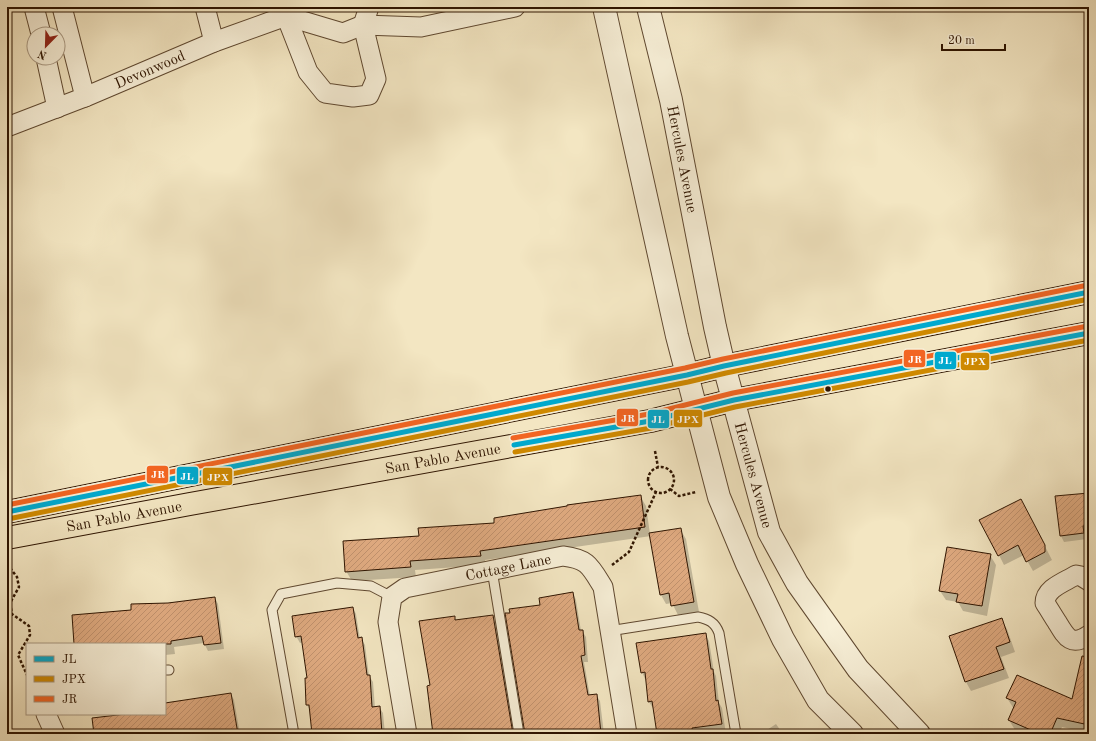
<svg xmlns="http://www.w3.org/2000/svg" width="1096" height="741" viewBox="0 0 1096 741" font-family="'Old Standard TT',serif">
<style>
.shadow{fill:#0003}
.building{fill:url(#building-hatch);stroke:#2e1400}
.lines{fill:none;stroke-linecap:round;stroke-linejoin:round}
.service-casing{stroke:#5f4830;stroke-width:11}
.minor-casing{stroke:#5f4830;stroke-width:21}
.tertiary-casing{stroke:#5f4830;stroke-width:24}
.primary-casing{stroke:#2e1400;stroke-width:24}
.path{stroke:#2e1400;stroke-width:2.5;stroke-dasharray:3 2;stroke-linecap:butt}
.service{stroke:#f7efd7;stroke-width:9}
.minor{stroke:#f7efd7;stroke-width:19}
.tertiary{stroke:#f7efd7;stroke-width:22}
.primary{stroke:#f3e6c2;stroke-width:22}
.bus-1-casing{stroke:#f7efd7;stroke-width:8}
.bus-2-casing{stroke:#f7efd7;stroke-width:8}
.bus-3-casing{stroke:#f7efd7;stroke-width:8}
.bus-1{stroke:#00a9ce;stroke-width:5}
.bus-2{stroke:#cf8900;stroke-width:5}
.bus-3{stroke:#f26522;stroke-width:5}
.bus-dot{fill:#2e1400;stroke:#f7efd7;stroke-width:1.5}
.labels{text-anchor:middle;stroke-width:3;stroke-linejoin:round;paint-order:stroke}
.street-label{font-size:15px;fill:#2e1400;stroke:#f7efd7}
.line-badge{stroke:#f7efd7;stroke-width:1.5}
.badge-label{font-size:11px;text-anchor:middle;font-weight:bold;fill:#fff}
</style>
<defs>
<pattern id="building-hatch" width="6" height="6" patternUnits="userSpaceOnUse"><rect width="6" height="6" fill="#dfaa80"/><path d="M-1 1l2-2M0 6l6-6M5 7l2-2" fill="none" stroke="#c0916d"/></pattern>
</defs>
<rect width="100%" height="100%" fill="#f3e6c2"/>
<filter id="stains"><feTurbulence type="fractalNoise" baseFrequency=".005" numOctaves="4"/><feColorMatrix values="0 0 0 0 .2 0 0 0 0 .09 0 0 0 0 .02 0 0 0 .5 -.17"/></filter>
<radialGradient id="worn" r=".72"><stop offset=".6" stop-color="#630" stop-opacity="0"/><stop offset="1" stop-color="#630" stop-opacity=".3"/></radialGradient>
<path class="shadow" d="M1089 494V532H1086L1087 539 1064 542 1061 536Z
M640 496 646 506 650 534 680 529 686 539 699 612 678 615 672 603 666 604 661 595 651 536 485 560 486 565 415 570 416 577 352 581 346 571 420 537Z
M1026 509 1052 560 1033 571 1024 555 1004 565 999 555Z
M990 555 996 565 987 616 963 611 958 602 946 600 940 591Z
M573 593 576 600 581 631H582L586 637 588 662H584L590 696 596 695 600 701 604 734H526L541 606Z
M215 598 218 604 224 649 208 651 204 643 174 647 175 654 165 655V644H75L133 611 168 604Z
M353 608 356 614 360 639 361 638 365 645 369 676 373 682 375 708 379 707 383 713 385 734H313L311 712 307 705 308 679 303 642 300 643 296 636Z
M493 616 496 623 515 734H434L431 686 454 617 457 621Z
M1001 619 1007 629 1015 652 1001 657 1009 678 971 691 966 682 950 636Z
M705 634 709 641 714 672 716 676 719 703 722 708 726 734H658L654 708H653L649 702 647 678 645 679 642 672Z
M1089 684V733L1062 727 1059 734H1025L1015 730 1009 720 1014 709 1007 698 1073 700Z
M231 694 234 700 240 734H95L135 714H165V704Z
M776 724 783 734H761Z"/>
<path class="building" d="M1089 493V525L1083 526 1084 533 1060 536 1055 496Z
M641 495 645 527 480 551 481 556 410 561 411 567 345 572 343 541 419 536 418 528 494 523V518L567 506V505Z
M1021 499 1045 545V552L1026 562 1018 545 998 556 979 520Z
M681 528 694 602 671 606 669 593 660 595 649 533Z
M947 547 991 554 982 606 956 602 958 594 939 591Z
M573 592 579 630H583L585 655 581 656 588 695 597 694 601 734H525L505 613H510L509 609 540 605 539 598Z
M215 597 221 643 204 645 202 636 171 641V644H74L72 615 131 610V604L168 603Z
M353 607 358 638 362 637 367 675H370L372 707 380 706 382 734H312L309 705H306L305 678H307L301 636 295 637 292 616Z
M493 615 513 734H433L427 686 430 685 419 621 455 616V620Z
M1002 618 1010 642 996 647 1004 669 965 682 949 636Z
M706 633 711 669H713L716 701 718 700 722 724 692 728 693 734H657L652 701 648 702 645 672 641 673 636 643Z
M1082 656 1089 657V725L1057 718 1050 734H1040L1008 720 1016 702 1006 698 1017 675 1072 699Z
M231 693 238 734H94L92 718 126 714H165V703Z"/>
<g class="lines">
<g class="service-casing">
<path id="service" d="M492 570 519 734
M609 631 698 617C708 619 715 622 719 633L736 734
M165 670H169
M294 734 272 610 281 594 337 583 371 586 392 597"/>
</g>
<g class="minor-casing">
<g id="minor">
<path d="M34 7 41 34"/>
<path d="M62 7 85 97"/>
<path d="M205 7 214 42"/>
<path d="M283 8 308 72 325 93 353 97 369 95 376 79 363 25 369 7"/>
<path d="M46 58 57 108"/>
<path id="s1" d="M7 127 85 97 214 42 286 16 343 33 363 25 421 27 515 7"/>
<path d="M1089 581 1081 576 1076 575C1065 582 1045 588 1045 603 1049 609 1053 616 1057 622 1066 637 1071 647 1089 635"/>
<path d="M46 714 55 734"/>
<path id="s2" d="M407 734 388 622 392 597 405 588 563 556C588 559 590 566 603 587L627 734"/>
</g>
</g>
<g class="tertiary-casing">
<g id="tertiary">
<path d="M604 7 677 336 719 497 747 564 783 639 818 700 852 734"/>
<path id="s3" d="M648 7 671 100 715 327 724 366 769 532 797 583 858 669 919 734"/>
</g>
</g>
<g class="primary-casing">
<g id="primary">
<path d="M7 512 687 375 724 366 1089 292"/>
<path id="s4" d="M7 538 190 504 650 421 734 400 1089 333"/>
</g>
</g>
<path class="path" d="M655 451 658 467
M648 480a13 13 0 1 1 26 0a13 13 0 1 1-26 0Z
M670 489 679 496 696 492
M7 564 17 577 19 587 10 603 12 614 29 626 30 635 18 655 27 675
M612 565 629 552 656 492
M7 621 12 614"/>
<use href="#service" class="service"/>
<use href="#minor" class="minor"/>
<use href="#tertiary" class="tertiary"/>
<use href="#primary" class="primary"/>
<g class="bus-1-casing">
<path id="bus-1" d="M514 445 650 421 734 400 1089 333
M7 512 687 375 724 366 1089 292"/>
</g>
<g class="bus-2-casing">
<path id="bus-2" d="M515 452 651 428 735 407 1089 340
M8 519 688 382 726 373 1089 299"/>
</g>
<g class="bus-3-casing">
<path id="bus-3" d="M513 438 649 414 733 393 1088 326
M7 505 685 368 723 359 1088 285"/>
</g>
<use href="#bus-1" class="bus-1"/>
<use href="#bus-2" class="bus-2"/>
<use href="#bus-3" class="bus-3"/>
</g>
<circle class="bus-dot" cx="828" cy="389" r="3.5"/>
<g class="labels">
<g class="street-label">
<text dy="5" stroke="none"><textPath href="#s1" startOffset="154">Devonwood</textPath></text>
<text dy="5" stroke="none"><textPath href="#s3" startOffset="156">Hercules Avenue</textPath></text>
<text dy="5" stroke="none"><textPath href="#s4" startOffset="443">San Pablo Avenue</textPath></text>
<text dy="5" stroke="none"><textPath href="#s3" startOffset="480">Hercules Avenue</textPath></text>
<text dy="5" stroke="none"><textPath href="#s4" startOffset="119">San Pablo Avenue</textPath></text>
<text dy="5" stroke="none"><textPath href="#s2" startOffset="260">Cottage Lane</textPath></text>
</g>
</g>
<g class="line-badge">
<rect x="903" y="349" width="23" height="19" rx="4" fill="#f26522"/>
<rect x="934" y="351" width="23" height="19" rx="4" fill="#00a9ce"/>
<rect x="960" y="352" width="30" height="19" rx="4" fill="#cf8900"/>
<rect x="616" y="408" width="23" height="19" rx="4" fill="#f26522"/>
<rect x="673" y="409" width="30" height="19" rx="4" fill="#cf8900"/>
<rect x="647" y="409" width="23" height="20" rx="4" fill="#00a9ce"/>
<rect x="146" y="465" width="23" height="19" rx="4" fill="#f26522"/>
<rect x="176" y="466" width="23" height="19" rx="4" fill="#00a9ce"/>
<rect x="202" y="467" width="31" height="19" rx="4" fill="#cf8900"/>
</g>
<g class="badge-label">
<text x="915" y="363">JR</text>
<text x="945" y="364">JL</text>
<text x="975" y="365">JPX</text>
<text x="628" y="422">JR</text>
<text x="688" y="423">JPX</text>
<text x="658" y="423">JL</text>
<text x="158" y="478">JR</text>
<text x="187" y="480">JL</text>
<text x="218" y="481">JPX</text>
</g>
<rect width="1096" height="741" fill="none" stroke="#f3e6c2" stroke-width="24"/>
<rect x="8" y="8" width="1080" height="725" fill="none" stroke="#2e1400" stroke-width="2"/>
<rect x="12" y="12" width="1072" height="717" fill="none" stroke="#2e1400"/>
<rect x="26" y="643" width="140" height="72" fill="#f7efd7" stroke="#a79781"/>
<rect x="34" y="656" width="20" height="6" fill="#00a9ce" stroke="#a79781"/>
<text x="62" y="663" font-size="12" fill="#2e1400">JL</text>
<rect x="34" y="676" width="20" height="6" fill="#cf8900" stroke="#a79781"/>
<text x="62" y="683" font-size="12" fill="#2e1400">JPX</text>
<rect x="34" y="696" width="20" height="6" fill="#f26522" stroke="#a79781"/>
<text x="62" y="703" font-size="12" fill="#2e1400">JR</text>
<g transform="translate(46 46) rotate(203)"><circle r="19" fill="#f7efd7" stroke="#a79781"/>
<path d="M0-3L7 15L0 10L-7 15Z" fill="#8f2418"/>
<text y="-6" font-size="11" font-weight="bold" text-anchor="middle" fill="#2e1400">N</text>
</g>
<path d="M942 44v6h63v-6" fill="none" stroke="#2e1400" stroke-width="2"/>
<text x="948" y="44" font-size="12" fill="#2e1400" stroke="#f7efd7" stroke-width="3" paint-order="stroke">20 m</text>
<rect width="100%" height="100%" filter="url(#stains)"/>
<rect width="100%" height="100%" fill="url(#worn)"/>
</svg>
